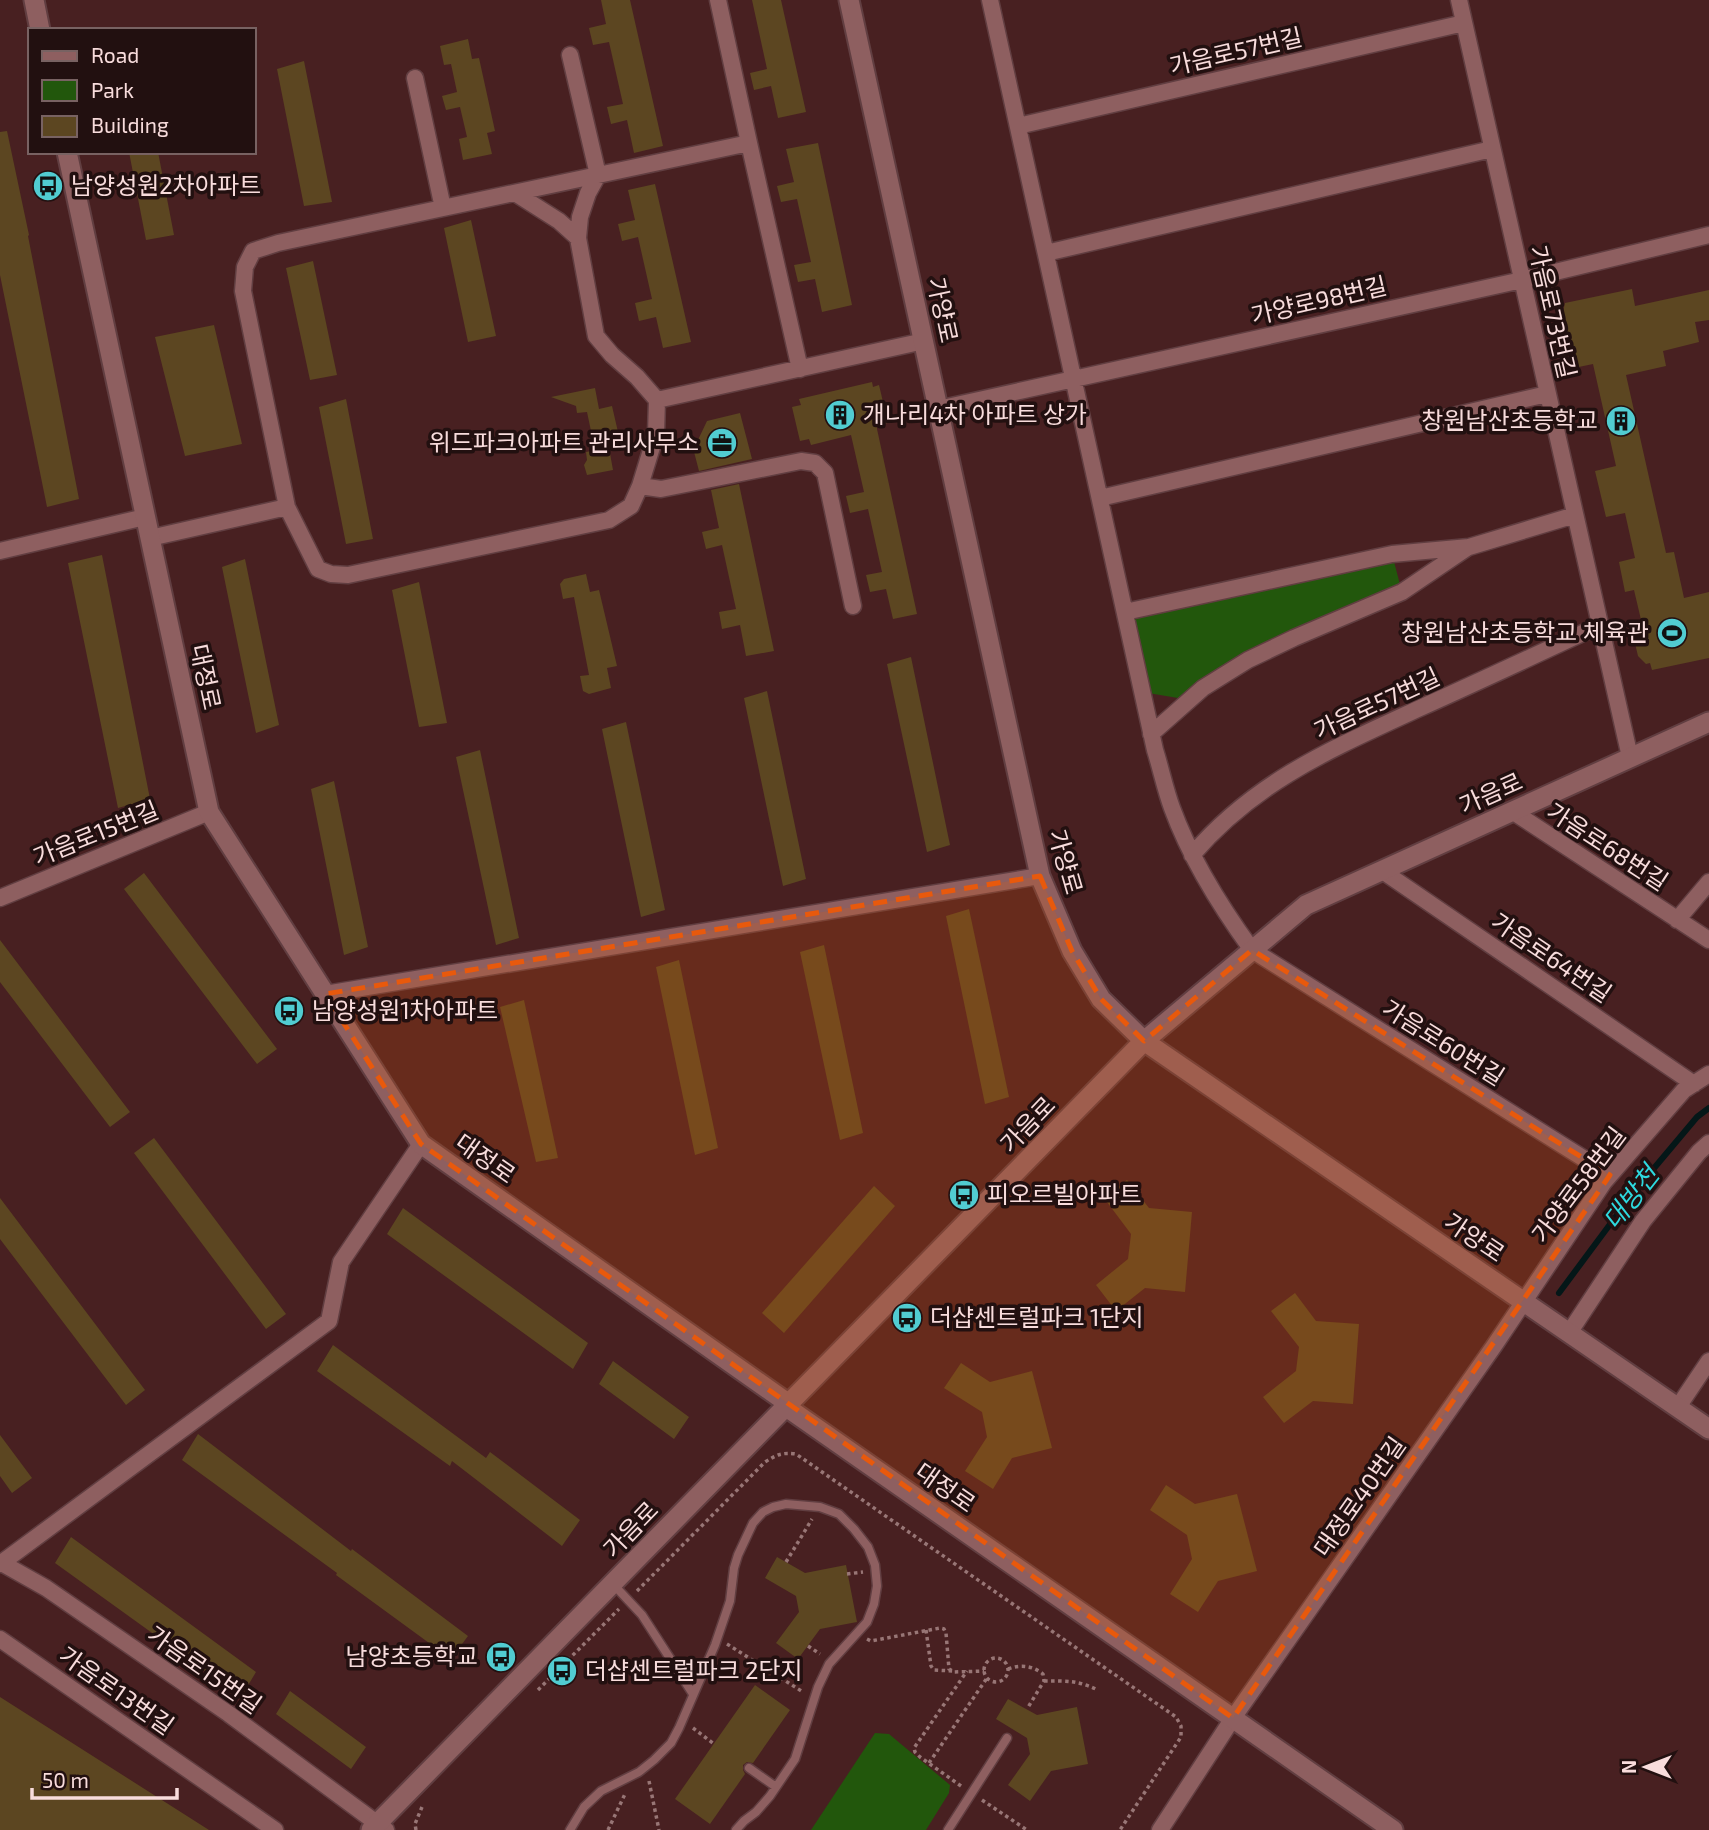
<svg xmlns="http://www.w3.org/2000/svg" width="1709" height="1830" viewBox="0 0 1709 1830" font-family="'Exo 2','Noto Sans KR',sans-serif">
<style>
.green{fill:#22570c}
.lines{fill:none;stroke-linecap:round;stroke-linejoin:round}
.stream{stroke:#041718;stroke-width:6}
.building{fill:#5c4621}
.service-casing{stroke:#613e41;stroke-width:11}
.minor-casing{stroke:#613e41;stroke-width:19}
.tertiary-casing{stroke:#613e41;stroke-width:23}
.path{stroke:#987676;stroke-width:3.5;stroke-dasharray:3.5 3.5;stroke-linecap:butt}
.service{stroke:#8e5f60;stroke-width:8}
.minor{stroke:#8e5f60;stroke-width:16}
.tertiary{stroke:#8e5f60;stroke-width:19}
.marked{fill:#e8590c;fill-opacity:0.2;stroke:#e8590c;stroke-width:5;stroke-dasharray:14 9;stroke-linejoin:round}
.labels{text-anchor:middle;stroke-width:7;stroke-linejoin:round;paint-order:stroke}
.street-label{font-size:24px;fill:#f8dcdc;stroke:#221010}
.poi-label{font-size:24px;fill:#f8dcdc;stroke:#221010;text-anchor:start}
.water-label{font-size:26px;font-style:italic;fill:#2ed9df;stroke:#221010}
</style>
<rect width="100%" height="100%" fill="#482021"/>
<path class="green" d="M1392 554 1402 592 1294 638 1190 700 1142 692 1125 612Z
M875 1733 889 1734 950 1785 949 1793 926 1830H811Z"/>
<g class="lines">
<path class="stream" d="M1559 1293 1634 1192 1697 1117 1709 1108"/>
</g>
<path class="building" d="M601 0H630L663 146 634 153 627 120 611 124 607 107 623 104 609 42 593 45 589 28 606 24Z
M752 0H781L806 112 778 118 771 86 754 90 750 73 767 69Z
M468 39 472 59 479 58 495 131 487 133 492 154 463 160 459 139 467 137 460 107 446 110 442 96 457 92 451 64 444 65 440 46Z
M304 61 332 202 304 206 277 69Z
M7 131 29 235 28 236 79 499 47 507 0 275V132Z
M818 143 852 305 822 312 815 279 798 282 794 265 811 262 797 199 781 202 777 186 794 182 786 149Z
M129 152H158L174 235 146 240Z
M655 184 691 342 663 348 656 317 639 321 635 303 652 299 638 237 622 241 618 224 635 220 628 190Z
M471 220 496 336 468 342 444 228Z
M313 261 337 375 310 380 286 268Z
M1632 289 1635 306 1709 290V320L1695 322 1699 342 1663 351 1666 366 1626 375 1666 553 1674 552 1684 598 1709 592V658L1652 670 1650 663 1646 664 1638 656 1633 635 1637 625 1642 624 1634 590 1625 592 1619 562 1635 558 1625 513 1606 517 1595 471 1616 466 1593 364 1574 368 1562 316 1565 303Z
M214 325 242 444 185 456 155 337Z
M872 382 873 387 879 385 888 423 877 425V429L917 614 893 619 886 589 870 592 866 575 882 572 868 509 850 513 846 496 864 492 851 435 811 445 809 439 800 441 792 407 801 405 799 399Z
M595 388 599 409 612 406 621 445 595 450 587 412 577 413 576 406 551 397Z
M346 399 373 539 346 544 319 407Z
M740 413 752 459 699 471 692 444 697 442 707 421Z
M609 448 613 470 587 475 584 465 587 460 586 452Z
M739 484 774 651 746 656 740 625 722 629 719 612 736 609 722 545 706 549 702 532 719 528 711 490Z
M102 555 150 799 118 808 68 563Z
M245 559 279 725 256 733 222 567Z
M586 574 590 592 599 590 617 666 607 668 611 688 589 694 583 691 580 676 589 675 574 597 563 599 560 584 564 579Z
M419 582 447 723 419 727 392 590Z
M911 657 950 845 927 852 887 664Z
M767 691 806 879 783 886 744 698Z
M626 722 665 910 641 917 602 729Z
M480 750 519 938 496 945 456 757Z
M334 781 368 947 344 955 311 789Z
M144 873 277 1049 257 1064 124 889Z
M969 909 1009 1097 985 1104 946 916Z
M0 940 130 1112 110 1127 0 982Z
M824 945 863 1133 840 1140 800 952Z
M679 960 718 1148 695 1155 656 967Z
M524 1000 558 1158 536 1162 500 1007Z
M154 1138 286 1314 266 1329 134 1153Z
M1127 1180 1149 1208 1192 1212 1185 1292 1145 1288 1116 1311 1096 1285 1128 1259 1131 1234 1104 1198Z
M874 1186 895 1206 784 1333 762 1313Z
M0 1198 145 1390 126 1405 0 1239Z
M403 1208 588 1343 573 1369 387 1234Z
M1295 1293 1316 1321 1359 1324 1353 1404 1313 1401 1284 1423 1263 1397 1296 1371 1299 1347 1271 1311Z
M333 1345 486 1458 490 1452 580 1520 562 1546 452 1461 450 1466 317 1371Z
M613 1361 689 1417 674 1439 599 1384Z
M961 1363 990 1382 1032 1371 1052 1448 1012 1458 993 1489 965 1471 987 1437 982 1412 944 1388Z
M198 1434 351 1551 352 1549 468 1636 451 1659 336 1575 337 1573 182 1460Z
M0 1435 32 1478 12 1493 0 1476Z
M1166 1485 1195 1504 1237 1494 1257 1571 1218 1581 1198 1612 1170 1594 1192 1559 1187 1535 1150 1510Z
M71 1537 256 1672 241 1697 55 1563Z
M777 1557 805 1573 846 1565 857 1622 820 1629 798 1659 776 1643 799 1612 796 1596 765 1578Z
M755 1685 790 1710 753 1763 747 1762 743 1765V1770L745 1774 710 1824 675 1799Z
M290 1691 366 1747 351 1769 276 1714Z
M0 1697 209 1830H0Z
M1008 1699 1037 1715 1077 1707 1088 1764 1051 1771 1030 1801 1008 1785 1030 1754 1027 1738 996 1719Z"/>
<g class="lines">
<g class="service-casing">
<path id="service" d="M613 1584 642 1615 693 1694
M749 1768 776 1787
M570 1830 584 1807 601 1791 639 1772 654 1760 671 1743 679 1728 715 1645 730 1601 734 1568 738 1555 753 1523 763 1512 773 1507 786 1504 820 1507 839 1514 854 1529 868 1547 875 1565 877 1586 874 1604 867 1622 829 1664 818 1687 795 1759 770 1796 756 1812 744 1821 736 1830
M948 1830 1007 1738"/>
</g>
<g class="minor-casing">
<path id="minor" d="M718 0 749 143
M990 0 1155 750C1161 769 1165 789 1172 808 1191 860 1220 906 1252 950L1610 1175
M1459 0 1630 757
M415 78 443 208
M1018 126 1464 23
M515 193 559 221 578 238
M1046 253 1492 149
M657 400 924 341
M938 409 1522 280 1709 235
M640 486 661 489 801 461 815 463 825 473 853 606
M1100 498 1547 394
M287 507 243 291 245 267 253 251 278 243 749 143 800 369
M150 538 287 507 318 569 331 574 348 575 609 520 631 506 640 486 656 434 657 400 637 377 612 355 596 336 578 238 580 217 588 193 598 175 570 55
M0 551 145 517
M1125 612 1392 554 1469 547 1575 515
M1151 734 1203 688 1248 660 1294 638 1402 592 1467 548
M1512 811 1709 940
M1192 855C1256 780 1334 748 1420 708 1480 681 1540 653 1600 625
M1381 870 1694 1084
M0 898 209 812
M1677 920 1709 882
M325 994 1040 876
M1569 1333 1643 1221 1699 1152 1709 1143
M1678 1407 1709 1361
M0 1562 46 1588 229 1714 386 1830
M0 1564 329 1321 341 1262 421 1144
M0 1639 275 1830
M1160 1830 1233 1718 1494 1346 1604 1182 1684 1090 1709 1074"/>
</g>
<g class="tertiary-casing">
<path id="tertiary" d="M34 0 40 30
M849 0 1040 876 1072 951 1101 999 1144 1041 1709 1429
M67 152 209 812 421 1144 789 1404 792 1411 1393 1830
M371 1830 1144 1041 1306 905 1709 722"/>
</g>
<path class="path" d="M786 1562 812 1519
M847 1574 863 1572
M637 1591 765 1462C776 1455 782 1452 796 1454L1176 1717 1181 1726V1737L1120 1830
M926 1630 931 1666 934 1670 953 1671
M867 1639 871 1641 940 1628 944 1629 946 1633 949 1669 954 1672 984 1671
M727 1644 803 1692
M808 1646 820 1654
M984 1670a12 12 0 1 1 24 0a12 12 0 1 1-24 0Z
M1008 1669C1021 1664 1033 1666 1043 1674L1044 1681 1027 1709
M1044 1681C1067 1681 1077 1680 1098 1690
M538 1690 619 1609
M693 1728 714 1744
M929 1763 987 1678
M649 1781 659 1830
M961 1786 920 1757 915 1752 914 1748 967 1671
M982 1800 1027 1830
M416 1830 415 1824 422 1807
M608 1830 625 1794"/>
<use href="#service" class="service"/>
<use href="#minor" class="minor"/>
<use href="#tertiary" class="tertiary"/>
</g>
<path class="marked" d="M1040 876 1072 951 1101 999 1144 1041 1252 950 1610 1175 1233 1718 421 1144 325 994Z"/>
<defs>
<g id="bus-disc" transform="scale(1.575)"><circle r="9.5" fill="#51ccd1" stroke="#221010"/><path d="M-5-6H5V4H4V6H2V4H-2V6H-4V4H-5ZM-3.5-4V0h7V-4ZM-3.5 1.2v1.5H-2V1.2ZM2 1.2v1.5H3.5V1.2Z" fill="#111"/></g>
<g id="building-disc" transform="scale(1.575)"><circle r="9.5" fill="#51ccd1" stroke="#221010"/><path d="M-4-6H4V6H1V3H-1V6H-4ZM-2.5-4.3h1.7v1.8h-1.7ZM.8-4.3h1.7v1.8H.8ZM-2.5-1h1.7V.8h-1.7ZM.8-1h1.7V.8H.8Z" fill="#111"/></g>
<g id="office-disc" transform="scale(1.575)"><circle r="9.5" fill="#51ccd1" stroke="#221010"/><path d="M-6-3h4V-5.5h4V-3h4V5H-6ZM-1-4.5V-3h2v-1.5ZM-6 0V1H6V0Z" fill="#111"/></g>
<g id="stadium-disc" transform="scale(1.575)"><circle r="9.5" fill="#51ccd1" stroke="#221010"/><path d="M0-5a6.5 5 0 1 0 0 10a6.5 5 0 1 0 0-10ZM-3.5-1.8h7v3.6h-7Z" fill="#111"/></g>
</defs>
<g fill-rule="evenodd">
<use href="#bus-disc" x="48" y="186"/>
<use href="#building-disc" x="840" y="415"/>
<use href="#building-disc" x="1621" y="421"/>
<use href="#office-disc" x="722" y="443"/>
<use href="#stadium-disc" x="1672" y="633"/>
<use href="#bus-disc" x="289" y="1011"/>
<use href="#bus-disc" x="964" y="1195"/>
<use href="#bus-disc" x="907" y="1318"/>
<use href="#bus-disc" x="501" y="1657"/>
<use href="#bus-disc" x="562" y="1671"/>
</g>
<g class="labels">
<g class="street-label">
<text transform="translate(1236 52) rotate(-13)" y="8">가음로57번길</text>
<text transform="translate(1319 301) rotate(-13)" y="8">가양로98번길</text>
<text transform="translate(942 310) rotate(78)" y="8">가양로</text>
<text transform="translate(1552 312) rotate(77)" y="8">가음로73번길</text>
<text transform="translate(205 677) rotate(78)" y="8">대정로</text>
<text transform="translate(1377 704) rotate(-25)" y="8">가음로57번길</text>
<text transform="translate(1491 794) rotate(-24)" y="8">가음로</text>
<text transform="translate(96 834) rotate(-22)" y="8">가음로15번길</text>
<text transform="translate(1607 847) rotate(33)" y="8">가음로68번길</text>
<text transform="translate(1065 862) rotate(74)" y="8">가양로</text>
<text transform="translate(1551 958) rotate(34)" y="8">가음로64번길</text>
<text transform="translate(1443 1043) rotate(32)" y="8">가음로60번길</text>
<text transform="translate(1028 1125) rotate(-46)" y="8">가음로</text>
<text transform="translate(485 1159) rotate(35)" y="8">대정로</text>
<text transform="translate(1579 1185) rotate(-53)" y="8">가양로58번길</text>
<text transform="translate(1474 1238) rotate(34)" y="8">가양로</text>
<text transform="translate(945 1488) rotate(35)" y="8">대정로</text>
<text transform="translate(1360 1497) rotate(-55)" y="8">대정로40번길</text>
<text transform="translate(631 1530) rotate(-46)" y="8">가음로</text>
<text transform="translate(204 1670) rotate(35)" y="8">가음로15번길</text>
<text transform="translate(116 1691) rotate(35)" y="8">가음로13번길</text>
</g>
<g class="poi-label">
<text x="71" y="194">남양성원2차아파트</text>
<text x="863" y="423">개나리4차 아파트 상가</text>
<text x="1598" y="429" text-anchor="end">창원남산초등학교</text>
<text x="699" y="451" text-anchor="end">위드파크아파트 관리사무소</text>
<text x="1649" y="641" text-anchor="end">창원남산초등학교 체육관</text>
<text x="312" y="1019">남양성원1차아파트</text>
<text x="987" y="1203">피오르빌아파트</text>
<text x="930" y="1326">더샵센트럴파크 1단지</text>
<text x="478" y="1665" text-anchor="end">남양초등학교</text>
<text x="585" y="1679">더샵센트럴파크 2단지</text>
</g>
<g class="water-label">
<text transform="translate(1631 1198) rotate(-52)" y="9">대방천</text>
</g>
</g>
<rect x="28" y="28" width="228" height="126" fill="#221010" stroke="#786262" stroke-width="2"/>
<rect x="42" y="51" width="35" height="10" fill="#8e5f60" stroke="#786262" stroke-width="2"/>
<text x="91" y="63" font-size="21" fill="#f8dcdc">Road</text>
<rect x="42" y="80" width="35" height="21" fill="#22570c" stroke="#786262" stroke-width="2"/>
<text x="91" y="98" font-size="21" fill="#f8dcdc">Park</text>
<rect x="42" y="116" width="35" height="21" fill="#5c4621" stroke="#786262" stroke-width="2"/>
<text x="91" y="133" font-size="21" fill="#f8dcdc">Building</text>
<g transform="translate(1646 1767) rotate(270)" stroke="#221010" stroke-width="5" paint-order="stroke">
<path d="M0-5L12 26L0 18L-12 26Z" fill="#f8dcdc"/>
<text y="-10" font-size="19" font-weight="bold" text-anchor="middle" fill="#f8dcdc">N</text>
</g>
<path d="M32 1788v10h145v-10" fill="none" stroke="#f8dcdc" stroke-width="3.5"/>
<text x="42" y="1788" font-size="21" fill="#f8dcdc" stroke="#221010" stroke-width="5" paint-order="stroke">50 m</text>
</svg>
